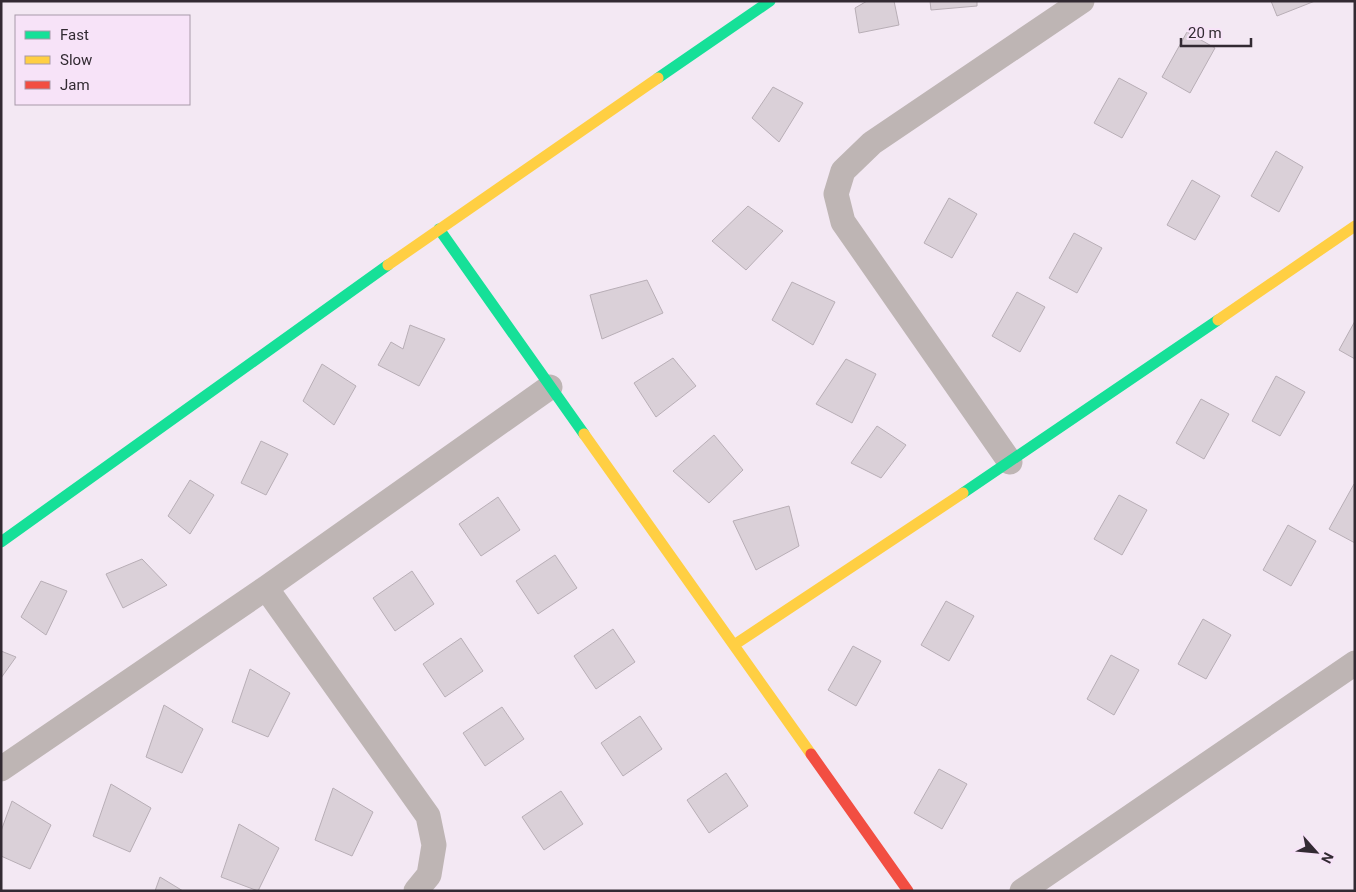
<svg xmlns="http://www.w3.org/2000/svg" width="1356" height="892" viewBox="0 0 1356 892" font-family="Roboto,sans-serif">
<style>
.building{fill:#dad0d8;stroke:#b8aeb6}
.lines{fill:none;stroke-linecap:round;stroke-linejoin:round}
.street{stroke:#beb5b4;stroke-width:25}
.fast{stroke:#16e098;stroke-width:11}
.slow{stroke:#ffcf43;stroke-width:11}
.jam{stroke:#f24e42;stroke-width:11}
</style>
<rect width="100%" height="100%" fill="#f3e8f3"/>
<path class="building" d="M867 1H894L899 25 859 33 855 8Z
M930 1H977V6L931 10Z
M1271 1H1315L1277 16Z
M1187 32 1215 48 1190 93 1162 77Z
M1119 78 1147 93 1122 138 1094 123Z
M773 87 803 103 779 142 752 118Z
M1276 151 1303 167 1279 212 1251 196Z
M1192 180 1220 196 1195 240 1167 225Z
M949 198 977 214 952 258 924 243Z
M748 206 783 231 746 270 712 241Z
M1074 233 1102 248 1077 293 1049 278Z
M647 280 663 313 602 339 590 295Z
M792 282 835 302 813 345 772 320Z
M1017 292 1045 307 1020 352 992 336Z
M1355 321V359L1339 350Z
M410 325 445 339 419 386 378 365 391 342 403 349Z
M673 358 696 386 656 417 634 383Z
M846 359 876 374 852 423 816 404Z
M322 364 356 386 334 425 303 401Z
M1276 376 1305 392 1280 436 1252 421Z
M1201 399 1229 414 1204 459 1176 443Z
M877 426 906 445 881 478 851 463Z
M714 435 743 470 709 503 673 471Z
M261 441 288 454 266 495 241 483Z
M190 480 214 495 190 534 168 516Z
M1354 484 1355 485V543L1329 529Z
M1119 495 1147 510 1122 555 1094 539Z
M498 497 520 530 481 556 459 524Z
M789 506 799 546 756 570 733 521Z
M1288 525 1316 541 1291 586 1263 570Z
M555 555 577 588 538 614 516 581Z
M142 559 167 585 123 608 106 574Z
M412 571 434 604 395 631 373 598Z
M41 581 67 591 46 635 21 617Z
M946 601 974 616 949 661 921 645Z
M1203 619 1231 635 1206 679 1178 664Z
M613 629 635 662 596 689 574 656Z
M461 638 483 671 445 697 423 664Z
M853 646 881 661 856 706 828 690Z
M1 651 16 657 1 678Z
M1111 655 1139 670 1114 715 1087 699Z
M250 669 290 693 268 737 232 722Z
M164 705 203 729 182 773 146 757Z
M502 707 524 739 485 766 463 733Z
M640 716 662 749 623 776 601 743Z
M939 769 967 784 942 829 914 813Z
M726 773 748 806 709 833 687 800Z
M111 784 151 808 130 852 93 836Z
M333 788 373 812 352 856 315 840Z
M561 791 583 824 544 850 522 817Z
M12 801 51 825 30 869 1 856V831Z
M239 824 279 848 258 891 221 877Z
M160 877 183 891H155Z"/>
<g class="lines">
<path class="street" d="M1010 462 843 222 836 194 843 171 872 143 1082 1
M266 588 428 816 434 845 429 875 416 891
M1 769 266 588 550 387
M1022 891 1355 663"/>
<path class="fast" d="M658 78 770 1
M439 229 584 434
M963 493 1218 320
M1 542 388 265"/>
<path class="slow" d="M388 265 658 78
M1218 320 1355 226
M584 434 811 754
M734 645 963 493"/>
<path class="jam" d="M811 754 908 891"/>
</g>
<rect width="1356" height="892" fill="none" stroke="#322a32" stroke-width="5"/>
<rect x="15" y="15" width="175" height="90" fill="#f7e3f8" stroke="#a899a9"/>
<rect x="25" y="31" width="25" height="8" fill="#16e098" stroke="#a899a9"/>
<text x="60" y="40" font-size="15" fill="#322a32">Fast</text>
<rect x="25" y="56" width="25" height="8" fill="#ffcf43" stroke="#a899a9"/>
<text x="60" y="65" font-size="15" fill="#322a32">Slow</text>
<rect x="25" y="81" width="25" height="8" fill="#f24e42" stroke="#a899a9"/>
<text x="60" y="90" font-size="15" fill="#322a32">Jam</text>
<g transform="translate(1316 852) rotate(117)" stroke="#f7e3f8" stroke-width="4" paint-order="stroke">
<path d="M0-4L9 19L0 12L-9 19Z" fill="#322a32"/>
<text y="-8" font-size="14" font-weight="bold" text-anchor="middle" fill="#322a32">N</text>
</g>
<path d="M1181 38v8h70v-8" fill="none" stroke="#322a32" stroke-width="2.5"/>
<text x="1188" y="38" font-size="15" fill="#322a32" stroke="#f7e3f8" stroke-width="4" paint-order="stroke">20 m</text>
</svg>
